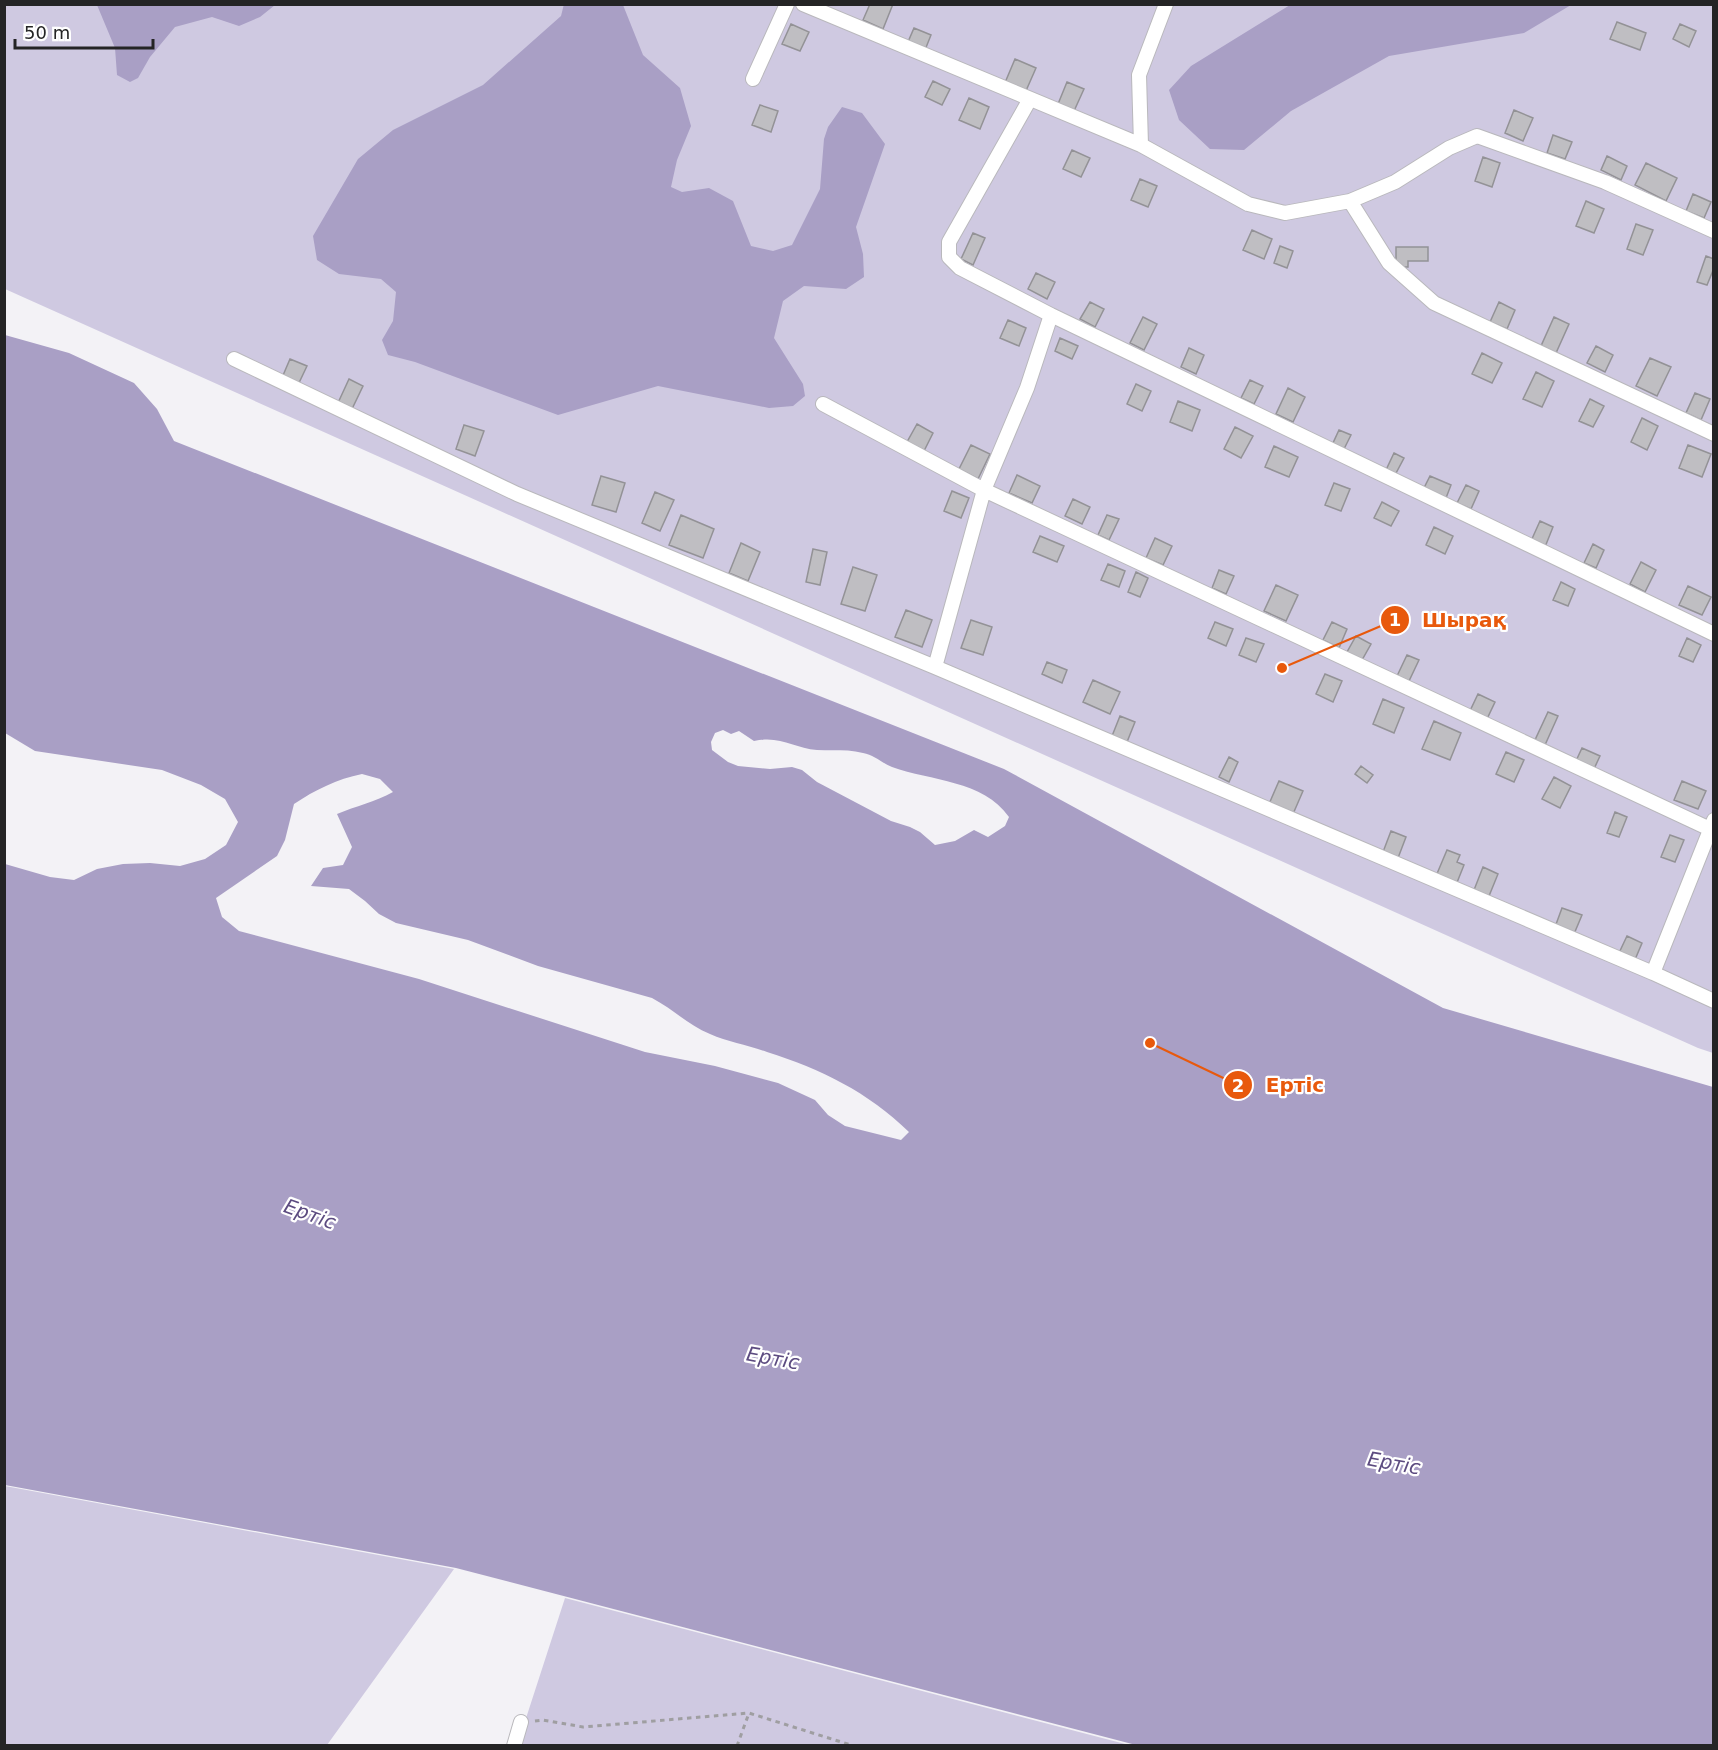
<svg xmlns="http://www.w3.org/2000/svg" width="1718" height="1750" viewBox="0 0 1718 1750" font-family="'DejaVu Sans',sans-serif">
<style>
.green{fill:#cfc9e1}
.water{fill:#a99fc5;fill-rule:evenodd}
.building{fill:#bfbec2;stroke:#939296;stroke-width:1.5}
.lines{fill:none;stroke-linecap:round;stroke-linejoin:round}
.minor-casing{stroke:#b9b8bc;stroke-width:16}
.path{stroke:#9f9ea1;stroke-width:3;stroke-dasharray:4.5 4.5;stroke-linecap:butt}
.minor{stroke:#fff;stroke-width:14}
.labels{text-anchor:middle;stroke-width:4.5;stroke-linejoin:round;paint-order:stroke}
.water-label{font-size:20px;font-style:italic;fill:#5c4b80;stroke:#fff}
.leader{fill:none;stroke:#e8590c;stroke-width:2}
.callout-dot{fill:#e8590c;stroke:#fff;stroke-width:2}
.mark-label{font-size:18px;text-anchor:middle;font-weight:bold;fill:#fff}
.callout-label{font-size:20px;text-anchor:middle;font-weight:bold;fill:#e8590c;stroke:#fff;stroke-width:4.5;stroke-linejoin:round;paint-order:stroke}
</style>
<rect width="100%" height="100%" fill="#f3f2f6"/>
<path class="green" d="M5 5H1713V1053L1698 1048 5 289Z
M5 1486 454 1569 327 1745H5Z
M565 1598 1129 1745 517 1746Z"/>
<path class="water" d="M564 4 623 5 643 55 680 88 691 126 677 160 671 187 682 192 709 188 733 201 751 246 773 251 792 245 820 189 824 139 828 127 842 107 862 113 885 144 856 227 863 254 864 277 846 289 804 286 783 301 774 338 803 384 805 396 793 406 769 408 658 386 558 415 415 362 388 355 382 340 393 321 396 292 381 279 339 274 317 260 313 236 358 159 393 130 483 85 561 16Z
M97 5H275L260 17 239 26 212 17 175 27 150 57 138 78 130 82 117 75 115 48Z
M1290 5V4L1571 5 1524 33 1389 56 1291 111 1244 150 1210 149 1179 120 1169 90 1191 66Z
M5 335 69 353 134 383 157 409 174 441 1004 769 1443 1008 1713 1087V1745H1136L456 1568 5 1485V864L50 877 74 880 97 869 123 864 150 863 180 866 205 859 226 845 238 822 225 799 201 785 162 770 35 751 5 733ZM723 730 731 734 739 731 754 741C780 735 794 748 817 750 833 751 848 749 863 753 874 755 882 763 892 767 931 781 983 780 1009 817L1005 826 988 837 974 830 955 841 935 845 920 832 910 827 891 821 817 782 802 770 792 767 770 769 738 766 728 762 712 750 711 742 715 733ZM362 774 380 779 393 792C375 802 356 806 337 814L352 847 343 865 323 868 311 886 349 889 365 901 379 914 396 923 468 940 538 966 652 998C673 1009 688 1025 710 1034 728 1042 748 1045 767 1052 821 1069 868 1092 909 1132L901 1140 845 1126 828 1115 815 1100 778 1083 715 1066 645 1052 419 979 239 931 222 917 216 898 277 856 285 840 294 804C315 790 337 779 362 774Z"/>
<path class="building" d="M870 4H893L883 29 863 20Z
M1617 22 1646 33 1640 50 1610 39Z
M791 24 809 32 800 51 782 44Z
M1680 24 1696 31 1689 47 1673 39Z
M914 28 931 35 925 50 908 42Z
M1015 59 1036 68 1025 93 1004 85Z
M933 81 950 89 942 105 925 97Z
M1067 82 1084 89 1074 111 1058 104Z
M969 98 989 107 980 129 959 120Z
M760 105 778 111 771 132 752 125Z
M1514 110 1533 118 1523 141 1505 133Z
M1553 135 1572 142 1565 159 1547 153Z
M1072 150 1090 158 1081 177 1063 169Z
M1607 156 1627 166 1621 180 1601 170Z
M1483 157 1500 163 1492 187 1475 181Z
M1646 163 1677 178 1666 201 1635 185Z
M1140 179 1157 186 1148 207 1131 200Z
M1693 194 1711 202 1704 218 1686 211Z
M1586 201 1604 209 1594 233 1576 226Z
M1636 224 1653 230 1643 255 1627 249Z
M1252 230 1272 239 1264 259 1243 250Z
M973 233 985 238 973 265 961 259Z
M1280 246 1293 251 1287 268 1274 263Z
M1396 247H1428V261H1408V267H1396Z
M1706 256 1714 259V268L1707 285 1697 282Z
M1036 273 1055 282 1047 299 1028 289Z
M1090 302 1104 309 1095 327 1080 319Z
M1499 302 1515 310 1507 329 1490 322Z
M1143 317 1157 324 1144 350 1130 343Z
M1554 317 1569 324 1556 353 1541 346Z
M1008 320 1026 328 1019 346 1000 338Z
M1060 338 1078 346 1072 359 1055 351Z
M1596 346 1613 355 1605 372 1587 363Z
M1189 348 1204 355 1196 374 1181 367Z
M1482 353 1502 363 1492 383 1472 374Z
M1650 358 1671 367 1657 396 1636 386Z
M290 359 307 366 297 387 281 380Z
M1536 372 1554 381 1542 407 1523 399Z
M349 379 363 386 351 411 337 405Z
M1250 380 1263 386 1254 404 1241 398Z
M1136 384 1151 391 1142 411 1127 404Z
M1288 388 1305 397 1293 422 1276 414Z
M1695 393 1710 399 1701 420 1686 413Z
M1590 399 1604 406 1593 427 1579 421Z
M1178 401 1200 410 1192 431 1170 422Z
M1642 418 1658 426 1647 450 1631 442Z
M917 424 933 433 924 451 907 442Z
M464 425 484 431 475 456 456 449Z
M1235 427 1253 436 1241 458 1224 449Z
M1339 430 1351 435 1344 449 1333 443Z
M971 445 990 454 978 479 959 469Z
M1688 445 1711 454 1702 477 1679 468Z
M1274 446 1298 457 1289 477 1265 467Z
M1394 453 1404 458 1395 475 1386 470Z
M1017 475 1040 486 1032 503 1009 493Z
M601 476 625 483 616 512 592 505Z
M1430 476 1451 485 1446 498 1424 488Z
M1334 483 1350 489 1341 511 1325 505Z
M1466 485 1479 491 1471 509 1457 503Z
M952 491 969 498 961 518 944 511Z
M655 492 674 500 660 531 642 523Z
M1073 499 1090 507 1082 524 1065 516Z
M1382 502 1399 511 1391 526 1374 518Z
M681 515 714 529 703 558 669 545Z
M1107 515 1119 519 1109 540 1098 535Z
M1540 521 1553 527 1545 547 1531 541Z
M1434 527 1453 536 1445 554 1426 545Z
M1040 536 1064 546 1057 562 1033 552Z
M1155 538 1172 546 1163 565 1146 558Z
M741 543 760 552 748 581 729 573Z
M1593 544 1604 550 1596 568 1584 563Z
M813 549 827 552 820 585 806 582Z
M1641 562 1656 570 1645 592 1630 584Z
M1108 564 1125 571 1119 587 1101 580Z
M853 567 877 575 865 611 841 604Z
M1219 570 1234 576 1226 594 1212 588Z
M1136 572 1148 578 1140 597 1128 592Z
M1561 582 1575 589 1568 606 1553 600Z
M1276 585 1298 595 1286 621 1264 611Z
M1688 586 1711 597 1702 615 1679 605Z
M906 610 932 620 922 647 895 637Z
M971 620 992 627 983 655 961 648Z
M1215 622 1233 629 1226 646 1208 638Z
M1332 622 1347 629 1339 648 1323 640Z
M1356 636 1371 644 1362 660 1347 652Z
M1246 638 1264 644 1256 662 1239 655Z
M1687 638 1701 645 1693 662 1679 656Z
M1407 655 1419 660 1409 681 1397 676Z
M1047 662 1067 670 1062 683 1042 674Z
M1325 674 1342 681 1333 702 1316 694Z
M1093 680 1120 692 1110 714 1083 702Z
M1478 694 1495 702 1486 721 1469 713Z
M1383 699 1404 708 1394 733 1373 724Z
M1548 712 1558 716 1545 745 1535 740Z
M1120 716 1135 722 1127 742 1112 736Z
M1434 721 1461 733 1450 760 1422 749Z
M1582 748 1600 756 1593 771 1575 763Z
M1506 752 1524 760 1514 782 1496 774Z
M1229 757 1238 762 1229 782 1219 777Z
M1361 766 1373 775 1367 783 1355 774Z
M1554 777 1571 786 1560 808 1542 799Z
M1279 781 1303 791 1293 814 1269 804Z
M1682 781 1706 791 1698 809 1674 800Z
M1615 812 1627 817 1619 837 1607 833Z
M1391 831 1406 837 1398 858 1383 852Z
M1670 835 1684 840 1675 862 1661 857Z
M1447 850 1460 855 1457 862 1464 865 1456 885 1436 876Z
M1483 867 1498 874 1489 896 1474 890Z
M1562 908 1582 915 1574 934 1555 927Z
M1627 936 1642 943 1634 962 1618 955Z"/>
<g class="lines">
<g class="minor-casing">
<path id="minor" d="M803 4 1141 145 1248 204 1285 213 1350 201 1395 182 1449 148 1477 136 1605 182 1714 231
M753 79 787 4
M1030 99 949 242V257L960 268 1051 315 1714 634
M1141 145 1139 75 1166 4
M1350 201 1389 263 1434 303 1714 434
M234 359 517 494 935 667 1653 973 1714 1001
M823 404 984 490 1710 829
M935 667 984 490 1027 388 1051 315
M1653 973 1714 820
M514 1746 521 1722"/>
</g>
<path class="path" d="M535 1721 543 1720 583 1727 749 1713 854 1746
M737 1746 749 1713"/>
<use href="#minor" class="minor"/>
</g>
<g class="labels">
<g class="water-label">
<text transform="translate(310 1214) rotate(20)" y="7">Ертіс</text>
<text transform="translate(773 1358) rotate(10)" y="7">Ертіс</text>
<text transform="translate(1394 1463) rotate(10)" y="7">Ертіс</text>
</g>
</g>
<path class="leader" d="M1282 668L1395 620M1150 1043L1238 1085"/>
<g class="callout-dot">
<circle cx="1282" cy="668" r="6"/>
<circle cx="1150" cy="1043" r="6"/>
<circle cx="1395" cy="620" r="15"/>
<circle cx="1238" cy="1085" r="15"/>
</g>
<g class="mark-label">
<text x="1395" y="626">1</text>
<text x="1238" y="1092">2</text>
</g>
<g class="callout-label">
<text x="1464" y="627">Шырақ</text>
<text x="1295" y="1092">Ертіс</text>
</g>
<rect width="1718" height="1750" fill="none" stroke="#242425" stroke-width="12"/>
<path d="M15 39v9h138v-9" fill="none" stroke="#242425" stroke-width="3"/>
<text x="24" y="39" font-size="18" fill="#242425" stroke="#ffffff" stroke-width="4.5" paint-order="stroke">50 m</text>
</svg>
